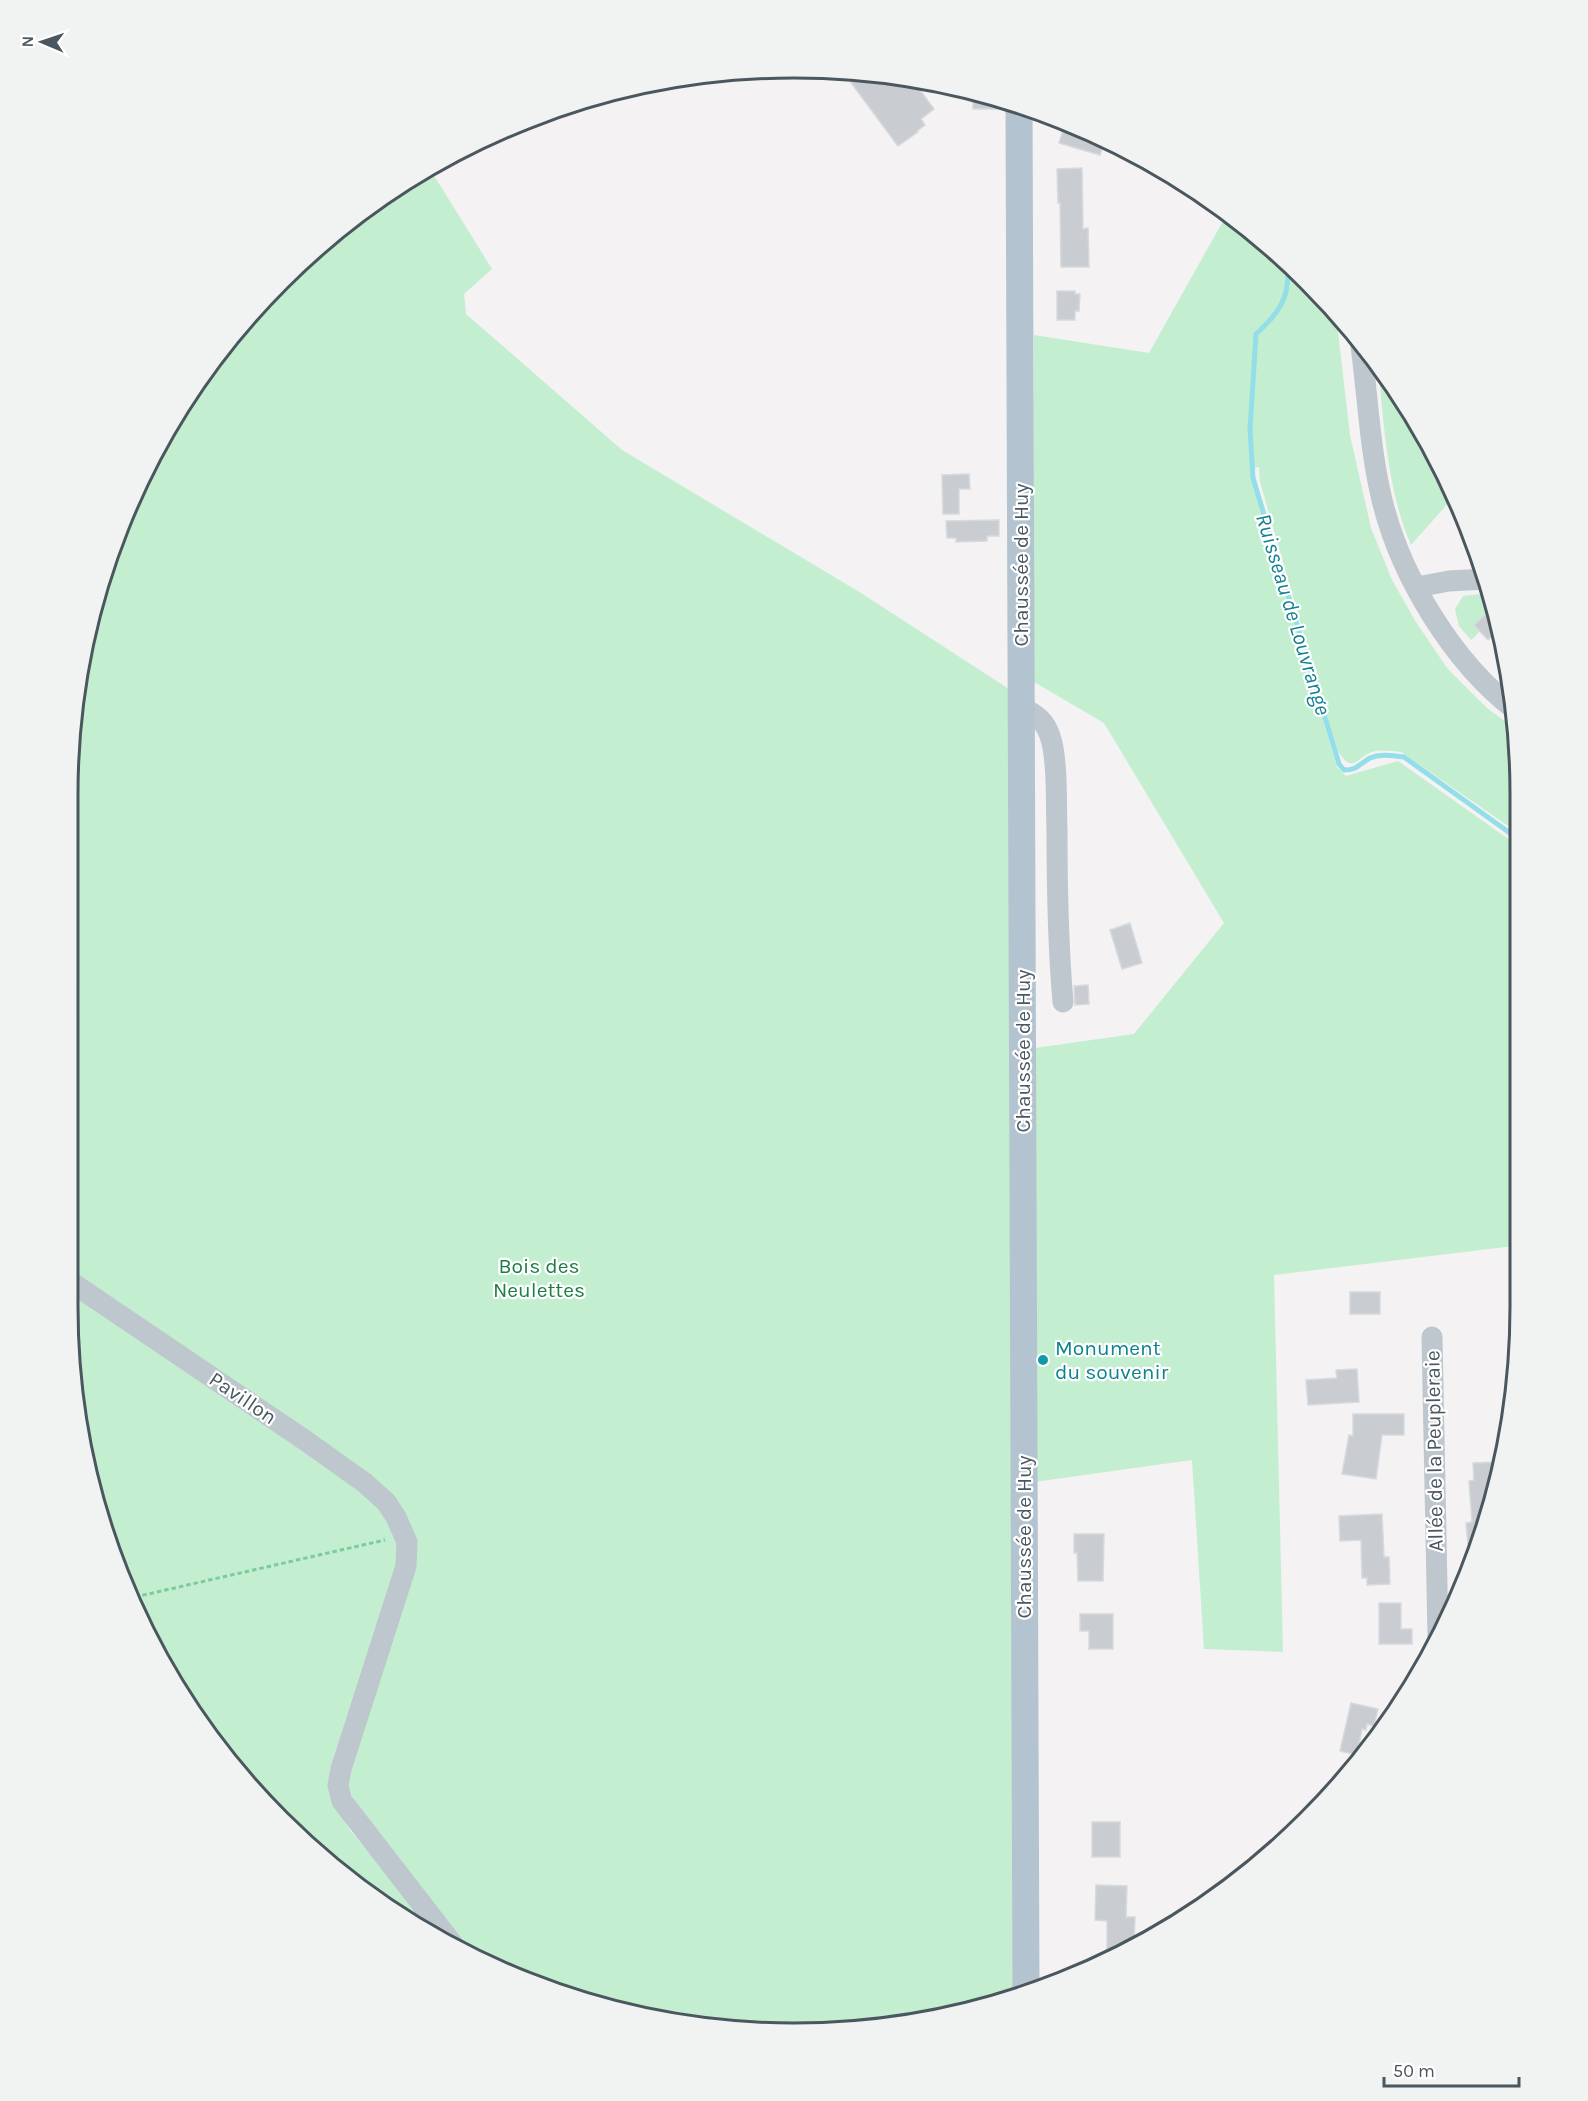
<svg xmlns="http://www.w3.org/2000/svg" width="1588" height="2101" viewBox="0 0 1588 2101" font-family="Karla,sans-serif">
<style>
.green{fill:#c4eed0}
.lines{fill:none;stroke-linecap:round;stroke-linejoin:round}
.stream{stroke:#93dee9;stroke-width:5}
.building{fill:#c9cdd1;stroke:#d6d9dd;stroke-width:1.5}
.path{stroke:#7dcb9e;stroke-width:3;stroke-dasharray:4.5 3;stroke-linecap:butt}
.minor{stroke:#bec7cd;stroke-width:21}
.major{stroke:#b3c3cf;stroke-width:27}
.culture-dot{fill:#0f9aa8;stroke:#fff;stroke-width:2}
.labels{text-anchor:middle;stroke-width:4.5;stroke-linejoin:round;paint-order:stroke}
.street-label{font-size:21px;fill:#4a575f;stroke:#fff}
.park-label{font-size:21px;fill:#1c7e45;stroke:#fff}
.culture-label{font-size:21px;fill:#0d838f;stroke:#fff;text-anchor:start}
.water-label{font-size:22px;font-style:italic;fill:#138191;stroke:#fff}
.rim{fill:none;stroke:#4a575f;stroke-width:3}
</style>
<rect width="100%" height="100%" fill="#f4f2f2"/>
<path class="green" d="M430 169 492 269 464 294 466 314 622 450 861 593 1009 689 1013 1998 842 2032 652 2019 476 1960 353 1799 338 1749 330 1770V1797L350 1830 430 1924 426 1928 315 1853 218 1750 165 1671 92 1495 68 1307 69 747 92 606 142 473 217 352 281 280 390 190Z
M1227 214 1307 280 1336 315 1350 435 1371 528 1392 580 1416 622 1447 668 1487 708 1514 728V830L1401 752C1392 751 1381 749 1372 752 1356 757 1354 776 1337 750L1260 482 1259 467 1252 468V479L1337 767 1346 776 1398 761 1514 843V1246L1274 1275 1283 1652 1204 1649 1192 1460 1034 1482 1035 1048 1134 1034 1224 923 1104 723 1034 682V335L1149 353Z
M1378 365 1398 390 1452 499 1411 545C1387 489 1384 425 1378 365Z
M1489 593 1494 611 1491 609 1474 625 1480 631 1471 640 1459 626 1455 609 1463 596Z"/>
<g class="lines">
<path class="stream" d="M1292 267C1285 276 1289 285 1285 295 1280 311 1268 323 1256 334L1250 429 1253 478 1339 764 1344 770C1358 770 1359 764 1370 758 1381 753 1393 756 1404 757L1514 836"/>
</g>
<path class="building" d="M843 72 912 79 934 109 921 119 925 125 917 131 918 132 898 146Z
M973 93 1004 102 1003 109H973Z
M1066 121 1105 140 1100 155 1059 143Z
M1082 168 1083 229 1088 228 1089 267H1061L1060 203H1058L1057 169Z
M1057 291H1075V294H1080L1079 311H1075V320H1057Z
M969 474 970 489H959V514H943L942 475Z
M999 520V536H987V541L956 542V538H947L946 521Z
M1493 608 1498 630 1488 640 1474 625Z
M1130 923 1142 963 1122 969 1110 930Z
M1088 985 1089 1004 1075 1005 1074 986Z
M1350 1292H1380V1314H1350Z
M1357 1369 1359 1402 1308 1405 1306 1380 1337 1378 1336 1370Z
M1353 1414H1404V1435H1382L1376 1479 1342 1474 1349 1435 1353 1436Z
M1500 1462 1495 1483H1487L1488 1513 1482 1541 1474 1558 1473 1544 1468 1545 1466 1523 1472 1522 1469 1481 1474 1480 1473 1463Z
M1382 1514 1384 1557H1389L1390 1584 1367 1585V1578H1362L1361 1540 1340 1541 1339 1516Z
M1074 1534H1104L1103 1581H1078L1077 1553H1074Z
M1379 1603H1401V1629H1412V1644H1379Z
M1080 1614H1113V1649H1089V1631H1080Z
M1351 1703 1378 1709 1374 1726 1367 1724 1366 1730 1362 1729 1357 1755 1340 1751Z
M1092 1822H1120V1857H1092Z
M1096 1885 1127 1886 1126 1917H1135L1134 1942 1107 1956V1921L1095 1920Z"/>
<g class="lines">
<path class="path" d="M135 1597 385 1540"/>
<path class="minor" d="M1361 346C1368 398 1370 453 1383 504 1402 578 1453 662 1514 709
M1417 587 1449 581 1486 579
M1022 708C1036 714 1045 721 1050 736 1058 759 1056 806 1057 832 1057 889 1058 945 1063 1002
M68 1280 306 1441 365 1483 386 1502 396 1517 407 1542 406 1566 341 1769 338 1785 342 1801 455 1947
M1432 1337 1438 1637"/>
<path class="major" d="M1019 107 1026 1995"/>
</g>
<circle class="culture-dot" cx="1043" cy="1360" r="6"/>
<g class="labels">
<g class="street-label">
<text transform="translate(1021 565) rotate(-90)" y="7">Chaussée de Huy</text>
<text transform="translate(1023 1051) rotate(-90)" y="7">Chaussée de Huy</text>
<text transform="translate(243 1398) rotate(34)" y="7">Pavillon</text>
<text transform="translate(1434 1451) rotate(-91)" y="7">Allée de la Peupleraie</text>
<text transform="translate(1024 1537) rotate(-90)" y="7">Chaussée de Huy</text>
</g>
<g class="park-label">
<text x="539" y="1273">Bois des<tspan x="539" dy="24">Neulettes</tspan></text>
</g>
<g class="culture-label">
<text x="1055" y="1355">Monument<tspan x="1055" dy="24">du souvenir</tspan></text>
</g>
<g class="water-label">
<text transform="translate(1294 614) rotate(73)" y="8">Ruisseau de Louvrange</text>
</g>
</g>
<path d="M0 0H1588V2101H0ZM794 78H794A716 716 0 0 1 1510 794V1307A716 716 0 0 1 794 2023H794A716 716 0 0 1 78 1307V794A716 716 0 0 1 794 78Z" fill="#f1f2f2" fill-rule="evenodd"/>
<path class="rim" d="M794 78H794A716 716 0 0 1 1510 794V1307A716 716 0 0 1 794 2023H794A716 716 0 0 1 78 1307V794A716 716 0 0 1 794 78Z"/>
<g transform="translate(42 42) rotate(272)" stroke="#ffffff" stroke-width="4.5" paint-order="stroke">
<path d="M0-4.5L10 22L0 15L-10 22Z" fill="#4a575f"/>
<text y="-9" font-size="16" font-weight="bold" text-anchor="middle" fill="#4a575f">N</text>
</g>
<path d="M1384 2077v9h135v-9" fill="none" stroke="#4a575f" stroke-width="3"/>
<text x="1393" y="2077" font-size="18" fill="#4a575f" stroke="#ffffff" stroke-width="4.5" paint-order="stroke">50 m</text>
</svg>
